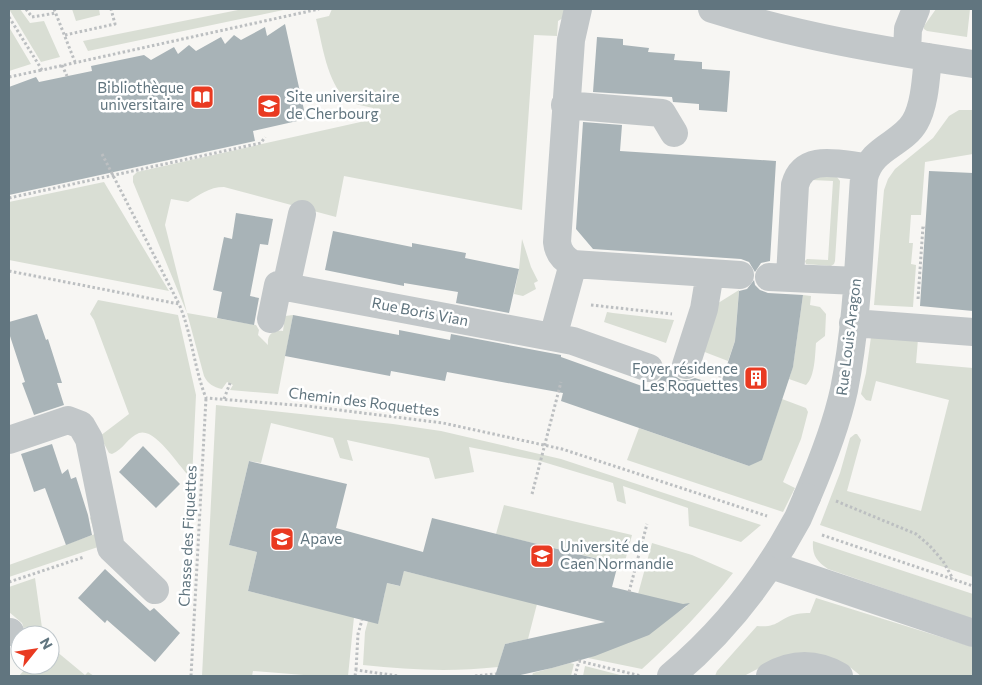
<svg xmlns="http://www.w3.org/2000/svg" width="982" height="685" viewBox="0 0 982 685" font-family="Commissioner,sans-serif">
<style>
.green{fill:#d9ded4}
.building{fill:#a8b3b7}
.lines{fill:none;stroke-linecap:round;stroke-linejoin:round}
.path{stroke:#bcbfc1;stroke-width:3;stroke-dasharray:2.5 2.5;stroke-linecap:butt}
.minor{stroke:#c2c7c9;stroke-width:28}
.minor-bridge{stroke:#c2c7c9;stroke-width:28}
.labels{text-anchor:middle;stroke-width:5;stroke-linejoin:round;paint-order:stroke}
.poi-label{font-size:15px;fill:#61757f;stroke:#fff;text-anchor:start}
.street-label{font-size:15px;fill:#61757f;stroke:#fff}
</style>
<rect width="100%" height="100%" fill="#f7f6f3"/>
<path class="green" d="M9 9H20L30 23 44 21 60 57 41 62Z
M72 9H99L100 15 76 21Z
M243 9H288L88 51 83 41Z
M332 9H571L563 18 558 21 557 36 534 35 522 210 344 176 336 217 224 187C209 187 199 195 188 202L171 199 165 225 187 313 256 325 259 330 258 335 268 345C267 335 272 330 283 331L285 316 293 315 278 394 230 390 233 385 227 382 222 389C213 387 208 384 204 376L187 313 133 182V176L137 172 374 119 373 108C364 106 355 105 347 99 327 85 322 42 316 19L329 16Z
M936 9H970L967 37 927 31 924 29V26Z
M9 27 31 64 9 71Z
M959 110H973V154L925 162 921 215H911L909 243H913L911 264 916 265 913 307 874 305 884 190 888 179 895 169 933 138 949 116Z
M813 175 837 177 840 181 835 261 834 264 831 266 806 264 805 261 807 259 828 260 833 181 812 180Z
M104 182 169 291 9 260V202Z
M522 239 531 267 538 281 534 283 536 289 523 296 514 294 519 269Z
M739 290 735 341 728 361 702 351 715 305Z
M803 295 811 296 810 305 820 307 826 314 825 336 816 343C815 355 815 377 806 385L789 379 793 366Z
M98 300 178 315 196 395 192 479C180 469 156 427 139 433 128 437 123 450 112 454L109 453 100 436 129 414 94 320 90 314Z
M607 312 613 313 674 320 666 343 604 322Z
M871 337 918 339 916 363 973 368V577L820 525 840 473 850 438 855 434H857L861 440 847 491 921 511 949 400 876 381 871 401 866 400 861 394 866 373Z
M782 399 806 408 808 412 801 439 783 482 795 488 783 512 627 460 639 428 749 466 762 459Z
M216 405 393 424 441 431 561 459 761 525 741 542 689 526 688 508 623 486 626 504 617 501 613 483 540 461 469 447 474 472 435 479 429 458 347 440 353 461 340 458 333 438 271 423 261 463 249 461 229 545 257 552 248 591 354 617 348 676H316L253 671 252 676H202Z
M504 505 632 535 624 565 496 534Z
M94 513 101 546 9 577V565L95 534 90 518Z
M813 541 973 594V619L828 569C816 561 812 555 813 541Z
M652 543 692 555 733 573C705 608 675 639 642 669L588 658 674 615 687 606 638 594Z
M404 571 537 604 528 639 505 644 498 667C451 672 410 670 363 665L365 632 368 621 378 623 385 592 379 581 399 586Z
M35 578 43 635H26L22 623 9 612V587Z
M816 598 973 647V676H861L851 668 837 661 765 665 744 676H715L717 671 757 626C780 628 778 618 797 614 801 613 806 613 810 613Z
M50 646 85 675 88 672 94 676H19L26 668 23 665H50Z
M570 663 574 664 571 676H532L533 673Z
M585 666 624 676H583Z"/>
<path class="building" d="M285 24 306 119 253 131 255 141 9 195V87L36 77 39 82 92 71 91 66 144 55 151 60 174 47 178 54 189 45 196 51 221 37 225 44 234 35 241 40 265 27 267 36Z
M597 37 623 39V45L649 48 648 52 675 54 674 60 702 62V69L730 71 727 112 699 110V104L673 102 672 97 593 92Z
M583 122 622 125 620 151 776 161 770 261 761 263 755 272 749 262 741 259 593 249 576 229Z
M929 171 973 173V311L920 306Z
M236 213 273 219 268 245 260 244 250 296 259 298 254 325 217 318 222 292 213 290 224 237 232 239Z
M333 231 412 247V243L466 253 465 258 519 269 509 313 456 303 458 292 404 283V286L325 270Z
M754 280 755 285 760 290 768 293 803 295 793 367 762 460 749 466 561 401 563 393 447 372 445 381 391 371 390 376 285 356 293 315 399 335V330L450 340 451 334 561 355V357L653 390 656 382 659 380 664 374V367L671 370 675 376 681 380H689L695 378 720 386 735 341 739 291 747 289Z
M37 314 46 340 48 339 62 383H57L64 405 34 415 22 383 25 382 9 333V322Z
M52 444 62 474 68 469 71 479 76 477 88 515 92 535 66 545 45 488 34 492 21 454Z
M143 446 180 484 156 508 119 472Z
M249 461 347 484 336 528 423 552 432 518 618 564 612 587 683 604 690 603 649 635 595 656 552 668 516 676H495L505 644 605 622 404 571 400 586 387 583 378 624 248 591 257 552 229 545Z
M105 569 150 611 154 608 180 633 155 662 107 620 105 623 78 598Z"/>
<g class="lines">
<path class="path" d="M26 9 32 17 56 13
M54 9 75 62
M9 17 42 70 319 9
M65 35 115 24 111 9
M62 65 67 76
M9 77 42 70
M102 154 179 304
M9 198 261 143 265 137
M9 271 179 304C192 334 194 368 206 398L307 406 443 423 562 449 767 516
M918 299 923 226 925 227
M591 305 672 314
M714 374 723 377
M224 399 230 383
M532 494 561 382
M836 501 916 534 929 545 943 561 953 579
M822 535 973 586
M9 582 84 557
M629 592 647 524
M356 670 358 634 362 620
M191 676 206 398
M355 676 356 670 399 676
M475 676 496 674
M575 676 579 661 641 676"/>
<path class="minor" d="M578 9 571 40 557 242C558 252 563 259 573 264L740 275
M712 9C797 36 885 51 973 64
M907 53 908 29 916 9
M565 105 662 113 674 133
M302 214 286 287 573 341 649 368
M769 277 857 281
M790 277 795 185C804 152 841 165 867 167
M271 319 278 285 286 287
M853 323 973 332
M553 337 573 264
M686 365 704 309 710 273
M9 440 68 420 81 425 89 439 111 548 155 590
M807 497C822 462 836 427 844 390 858 320 859 248 864 178 871 147 902 145 915 122 925 105 926 76 928 57
M771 565 973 633
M9 632H10
M671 676C714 640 750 598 780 549
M770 676C793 663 816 663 839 676"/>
<path class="minor-bridge" d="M782 546 798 518 807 497"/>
</g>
<defs>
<g id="library-square" transform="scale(1.25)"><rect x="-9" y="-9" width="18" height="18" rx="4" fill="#e93a21" stroke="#fff"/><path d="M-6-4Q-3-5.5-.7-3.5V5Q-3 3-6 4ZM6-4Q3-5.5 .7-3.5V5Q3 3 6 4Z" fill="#fff"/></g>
<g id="university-square" transform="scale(1.25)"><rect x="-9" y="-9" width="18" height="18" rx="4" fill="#e93a21" stroke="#fff"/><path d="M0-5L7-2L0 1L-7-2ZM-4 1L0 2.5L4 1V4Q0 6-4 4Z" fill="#fff"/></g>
<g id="building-square" transform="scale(1.25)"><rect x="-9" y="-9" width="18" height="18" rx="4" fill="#e93a21" stroke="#fff"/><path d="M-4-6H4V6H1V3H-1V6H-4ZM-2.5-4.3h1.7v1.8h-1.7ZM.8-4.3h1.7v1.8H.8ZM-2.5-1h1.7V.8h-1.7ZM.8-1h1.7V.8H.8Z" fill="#fff"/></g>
</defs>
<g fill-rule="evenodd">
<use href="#library-square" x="202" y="97"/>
<use href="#university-square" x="269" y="106"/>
<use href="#building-square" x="756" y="378"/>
<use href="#university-square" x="282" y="539"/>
<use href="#university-square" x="542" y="556"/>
</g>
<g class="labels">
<g class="poi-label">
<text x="184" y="93" text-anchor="end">Bibliothèque<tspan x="184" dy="17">universitaire</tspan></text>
<text x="286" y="102">Site universitaire<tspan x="286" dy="17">de Cherbourg</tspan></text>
<text x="738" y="374" text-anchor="end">Foyer résidence<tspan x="738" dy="17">Les Roquettes</tspan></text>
<text x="300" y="544">Apave</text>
<text x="560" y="552">Université de<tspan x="560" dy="17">Caen Normandie</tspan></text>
</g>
<g class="street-label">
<text transform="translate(420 312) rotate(11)" y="5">Rue Boris Vian</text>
<text transform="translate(849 337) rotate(-83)" y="5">Rue Louis Aragon</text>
<text transform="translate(364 402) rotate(7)" y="5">Chemin des Roquettes</text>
<text transform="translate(188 536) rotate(-87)" y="5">Chasse des Fiquettes</text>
</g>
</g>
<rect width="982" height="685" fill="none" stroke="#61757f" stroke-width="20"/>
<g transform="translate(35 650) rotate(60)"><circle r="24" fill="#ffffff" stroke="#c0c8cc"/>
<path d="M0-4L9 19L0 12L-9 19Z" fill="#e93a21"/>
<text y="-8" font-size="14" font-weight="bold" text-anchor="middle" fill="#61757f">N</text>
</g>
</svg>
